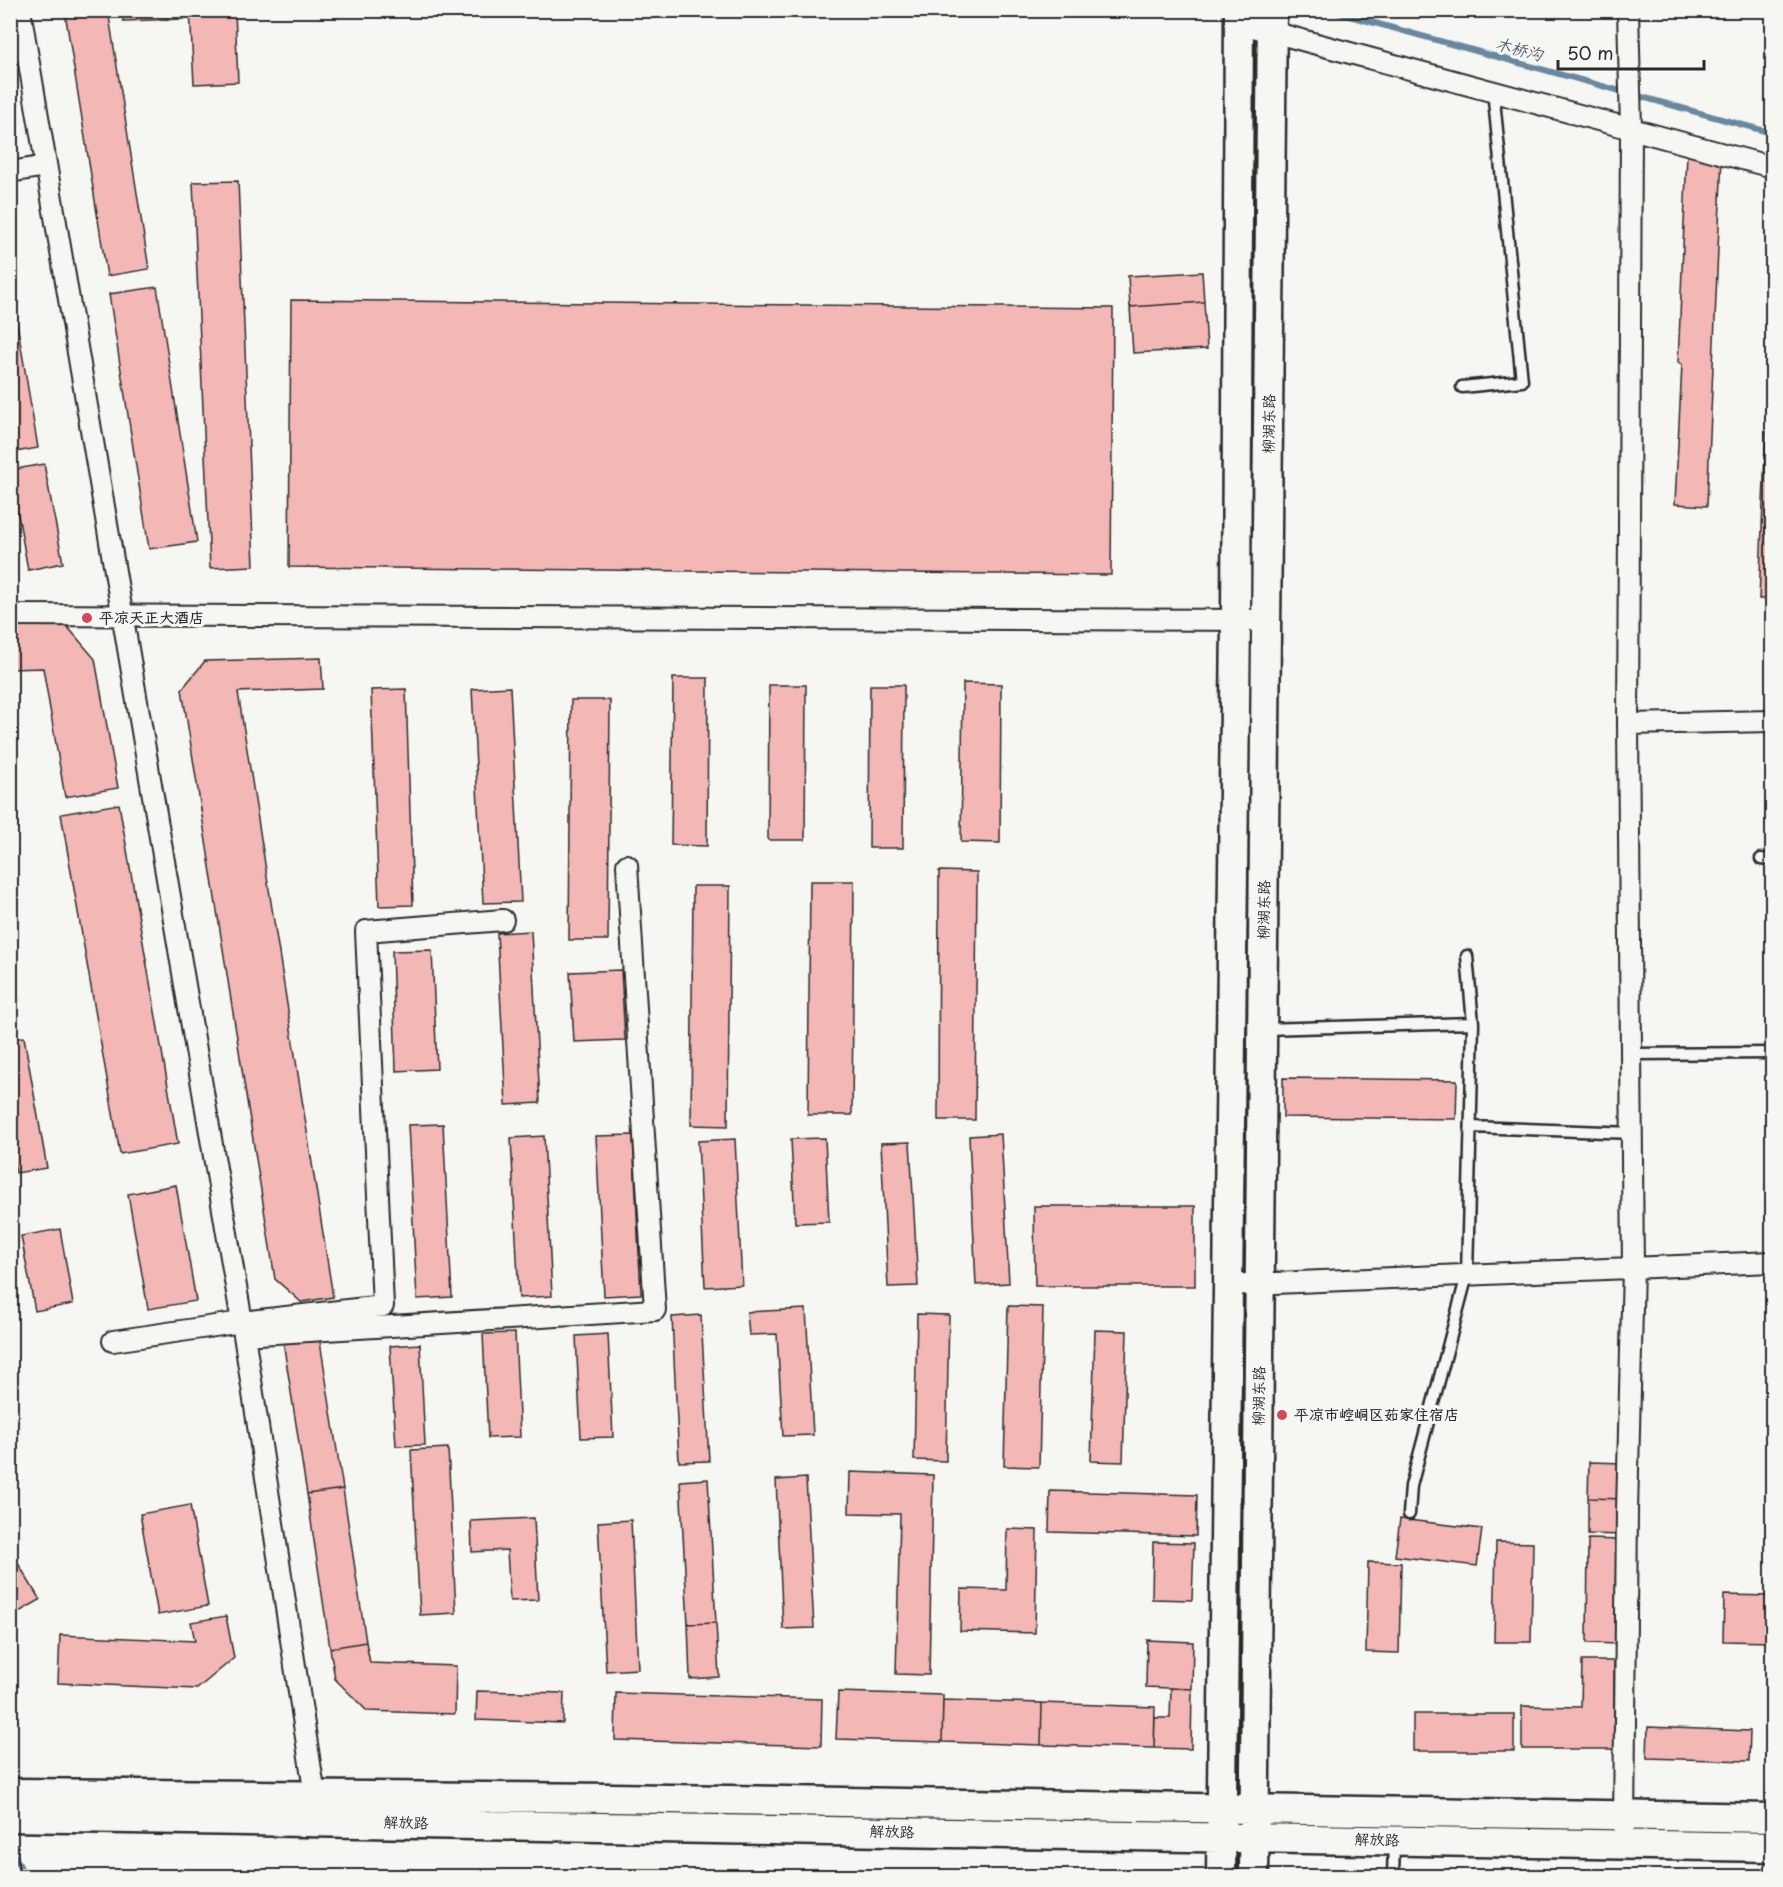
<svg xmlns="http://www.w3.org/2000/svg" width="1783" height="1887" viewBox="0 0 1783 1887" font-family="'Playpen Sans','LXGW WenKai TC',sans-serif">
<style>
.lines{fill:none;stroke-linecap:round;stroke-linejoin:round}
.stream{stroke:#6888a0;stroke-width:6}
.building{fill:#f3b7b6;stroke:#2b2b2b;stroke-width:1.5}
.lane-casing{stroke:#2b2b2b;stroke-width:15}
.street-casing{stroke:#2b2b2b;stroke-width:24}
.secondary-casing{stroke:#2b2b2b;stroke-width:33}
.lane{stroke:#f6f6f2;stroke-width:10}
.street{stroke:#f6f6f2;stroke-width:20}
.secondary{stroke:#f6f6f2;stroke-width:28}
.poi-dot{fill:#d1495b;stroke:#f6f6f2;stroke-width:2}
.labels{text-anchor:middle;stroke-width:6;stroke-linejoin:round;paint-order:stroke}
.street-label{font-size:15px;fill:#2b2b2b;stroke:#f6f6f2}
.poi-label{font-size:15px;font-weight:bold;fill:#2b2b2b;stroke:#f6f6f2;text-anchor:start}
.water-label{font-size:16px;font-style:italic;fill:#495a66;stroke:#f6f6f2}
</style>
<rect width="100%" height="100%" fill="#f6f6f2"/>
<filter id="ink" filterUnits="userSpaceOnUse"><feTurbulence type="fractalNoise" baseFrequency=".0167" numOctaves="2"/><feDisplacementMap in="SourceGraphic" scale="12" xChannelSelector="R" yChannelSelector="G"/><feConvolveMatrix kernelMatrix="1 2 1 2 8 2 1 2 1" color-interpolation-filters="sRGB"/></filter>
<g filter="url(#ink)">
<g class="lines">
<path class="stream" d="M1328 10 1772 133
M10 1847 25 1876"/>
</g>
<path class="building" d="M77 10H108L149 269 107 276 65 12Z
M122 10H182L183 19 123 21Z
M190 10H235L238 82 194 84Z
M1687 154 1722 156 1707 506 1675 504 1682 364 1678 363Z
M238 181 254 566 210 568 193 182Z
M1202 272 1204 302 1130 307 1128 276Z
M10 281 38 448 10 453Z
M157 287 197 542 149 549 109 294Z
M291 300 1113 308 1111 575 289 567Z
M1204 302 1207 349 1133 353 1130 307Z
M1766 432 1772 433V599H1759Z
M44 464 63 563 28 570 10 470Z
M66 625 95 659 118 788 65 797 43 668 10 669V626Z
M321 658 323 689 238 692 333 1297 301 1302 275 1279 182 689 205 661Z
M673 678H708L707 846 671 845Z
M963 683 1001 684 1000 843 961 842Z
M769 685H806L805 840H768Z
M870 685H904L903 848H869Z
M510 687 521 902 483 903 472 689Z
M406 689 413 905 379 906 371 690Z
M571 700H610L608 940H569Z
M119 804 178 1144 120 1154 61 814Z
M939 871 977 872 975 1120H938Z
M810 881H854L852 1115H808Z
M693 886H730L728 1126 691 1125Z
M531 931 540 1103 506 1105 497 933Z
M10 949 19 1000 10 1002Z
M432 950 437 1069 396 1071 392 951Z
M621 970 625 1040 574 1042 570 972Z
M24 1037 47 1168 16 1173 10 1141V1039Z
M1283 1078 1457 1080 1456 1119 1283 1117Z
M443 1124 452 1297 417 1299 408 1125Z
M1001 1134 1009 1283 976 1285 969 1136Z
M633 1135 641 1294 604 1296 596 1136Z
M544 1136 552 1296 519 1298 511 1138Z
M825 1138 829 1222 795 1223 791 1139Z
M735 1139 742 1285 705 1287 698 1141Z
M910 1142 918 1286 888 1287 881 1143Z
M176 1185 196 1301 148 1309 128 1194Z
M1034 1206H1195V1286H1035Z
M60 1229 73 1304 35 1311 21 1236Z
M1008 1306 1043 1307 1039 1467 1004 1466Z
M806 1309 813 1435 783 1436 777 1334 749 1335 747 1312Z
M917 1314 949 1315 946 1461 914 1460Z
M701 1315 709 1461 679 1462 672 1317Z
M1095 1330 1127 1331 1123 1462 1091 1461Z
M515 1333 520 1437 488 1438 483 1334Z
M608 1334 613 1437 581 1438 576 1336Z
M319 1335 343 1489 307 1494 283 1341Z
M420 1344 425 1445 396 1446 390 1346Z
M448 1448 456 1613 420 1615 411 1450Z
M1589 1462 1624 1463 1623 1499 1588 1498Z
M850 1472 933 1475 929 1675 896 1674 900 1514 849 1513Z
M806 1478 814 1628 783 1629 776 1480Z
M708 1479 716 1623 688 1624 680 1481Z
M343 1489 366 1642 330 1648 307 1494Z
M1050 1491 1197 1495 1196 1536 1049 1532Z
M1588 1498 1623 1499V1535L1588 1534Z
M190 1505 208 1606 158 1615 140 1514Z
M534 1518 538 1600 510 1601 507 1550 472 1552 471 1521Z
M1400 1519 1482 1529 1477 1566 1395 1556Z
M631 1520 638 1669 606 1671 598 1522Z
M1007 1529 1037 1530 1035 1633 960 1631 961 1589 1006 1590Z
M1588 1539 1621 1540 1620 1644 1587 1643Z
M1153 1542 1194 1543 1192 1600 1152 1599Z
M1496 1542 1533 1543 1531 1642H1494Z
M10 1550 40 1600 10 1617Z
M1368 1562 1401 1563 1399 1653 1366 1652Z
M1724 1595 1772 1596V1642L1723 1641Z
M226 1616 234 1658 197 1689 58 1683 60 1635 195 1641 191 1622Z
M716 1623 719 1677 690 1679 688 1624Z
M1147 1640 1193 1642 1192 1689 1146 1687Z
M366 1642 370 1663 456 1666 455 1714 367 1711 335 1679 330 1648Z
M1582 1661H1614V1749H1522V1706L1581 1707Z
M1171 1688 1192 1689 1191 1749 1154 1748 1155 1718H1170Z
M477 1691 564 1693 563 1723 476 1720Z
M838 1692 943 1695 942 1742 836 1739Z
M616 1693 822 1699 821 1746 615 1740Z
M943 1700 1042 1703 1041 1745 942 1742Z
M1042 1703 1155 1707 1154 1748 1041 1745Z
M1413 1714H1514V1751H1413Z
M1648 1727 1750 1731 1749 1761 1647 1758Z"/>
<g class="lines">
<g class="lane-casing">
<path id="lane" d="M1462 387 1522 381 1493 90
M1761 859 1772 860
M1264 1029 1473 1023
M1632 1054 1772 1053
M1471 1127 1633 1133
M1409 1514 1411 1486 1467 1275 1473 1023 1467 956
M1393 1876 1394 1841"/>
</g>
<g class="street-casing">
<path id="street" d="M20 10 242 1322 315 1796
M1239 23 1772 167
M10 172 46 166
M10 615 1267 620
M1628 724 1772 721
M1228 1285 1772 1262
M244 1335 655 1310 627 865
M113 1341 242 1322 383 1306 366 931 503 920
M1624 1826 1627 1511 1633 1268 1628 724 1631 128 1628 10"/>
</g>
<g class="secondary-casing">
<path id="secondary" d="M10 1793 612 1798 1772 1818
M10 1817 1772 1847
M1221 1876 1236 621 1239 10
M1254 1876 1272 10"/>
</g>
<use href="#lane" class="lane"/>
<use href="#street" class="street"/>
<use href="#secondary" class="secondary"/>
</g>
</g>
<g class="poi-dot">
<circle cx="87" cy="618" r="6"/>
<circle cx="1282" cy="1415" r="6"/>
</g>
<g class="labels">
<g class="street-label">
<text transform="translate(1269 424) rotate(-89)" y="5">柳湖东路</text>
<text transform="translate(1264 910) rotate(-89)" y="5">柳湖东路</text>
<text transform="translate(1259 1396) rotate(-89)" y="5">柳湖东路</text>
<text transform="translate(406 1823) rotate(1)" y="5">解放路</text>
<text transform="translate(892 1832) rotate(1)" y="5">解放路</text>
<text transform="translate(1377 1840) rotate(1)" y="5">解放路</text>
</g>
<g class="poi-label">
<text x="99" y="623">平凉天正大酒店</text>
<text x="1294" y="1420">平凉市崆峒区茹家住宿店</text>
</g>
<g class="water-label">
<text transform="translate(1519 49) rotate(15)" y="6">木桥沟</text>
</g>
</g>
<rect width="1783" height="1887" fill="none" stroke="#f6f6f2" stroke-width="36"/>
<rect x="18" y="18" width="1747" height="1851" fill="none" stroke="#2b2b2b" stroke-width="2" filter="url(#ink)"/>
<path d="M1558 60v9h146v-9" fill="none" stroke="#2b2b2b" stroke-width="3"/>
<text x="1567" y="60" font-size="18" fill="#2b2b2b" stroke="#f6f6f2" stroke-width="4.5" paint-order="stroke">50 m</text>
</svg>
